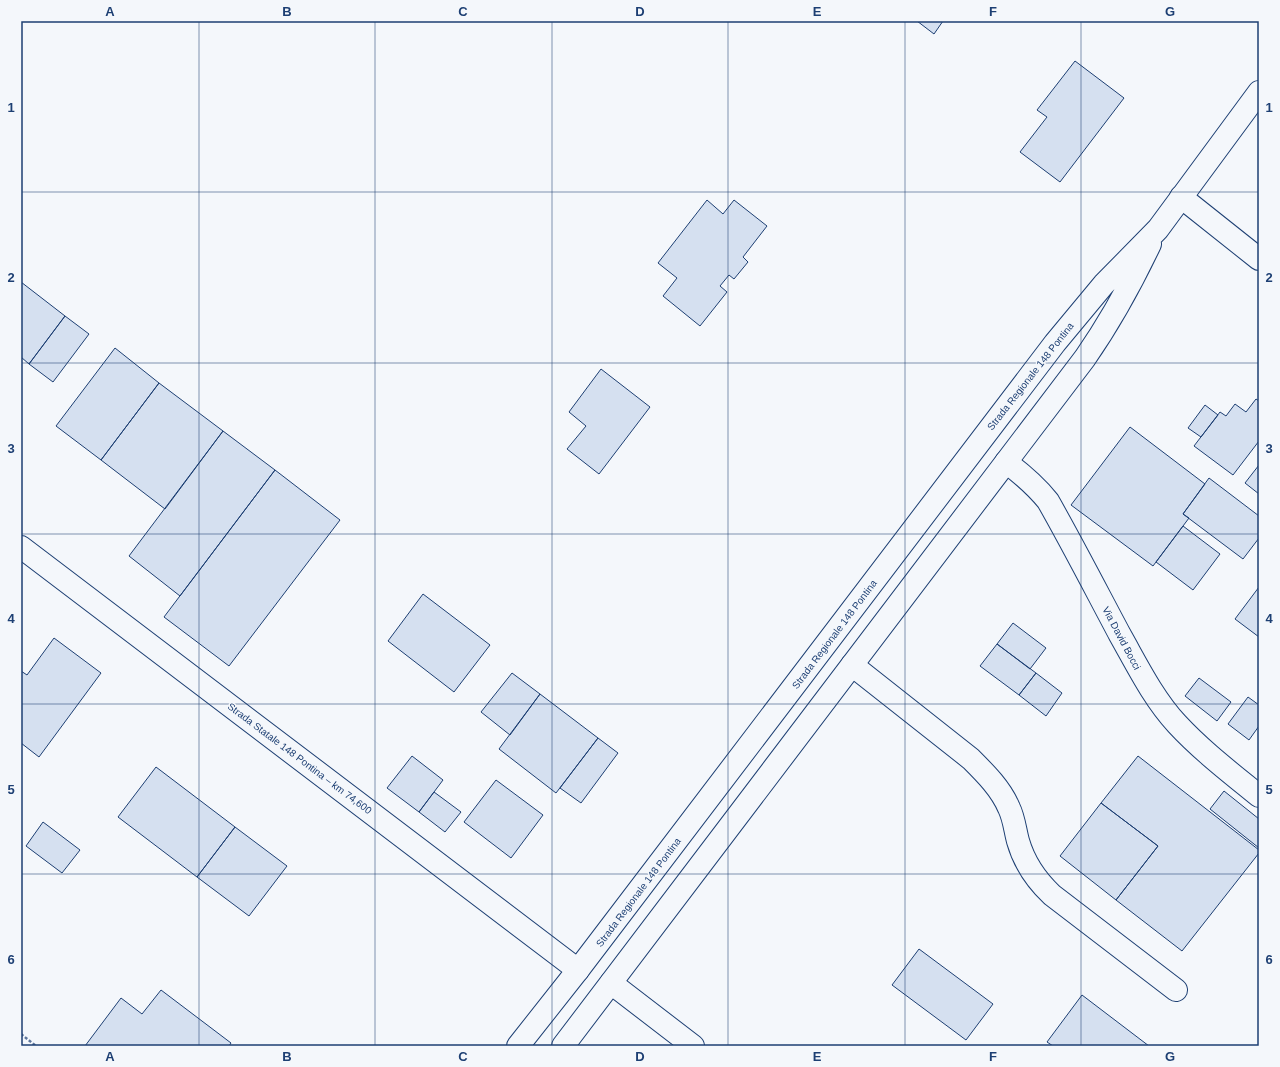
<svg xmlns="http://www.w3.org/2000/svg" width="1280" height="1067" viewBox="0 0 1280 1067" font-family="Helvetica,sans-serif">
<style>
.building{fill:#d5e0f0;stroke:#1d3f73}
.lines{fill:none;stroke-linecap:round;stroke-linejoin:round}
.minor-casing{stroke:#1d3f73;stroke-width:24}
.major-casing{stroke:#1d3f73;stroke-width:24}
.path{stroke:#5e769c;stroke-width:2.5;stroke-dasharray:3 2;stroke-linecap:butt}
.minor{stroke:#f4f7fb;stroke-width:22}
.major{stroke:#f4f7fb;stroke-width:22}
.grid{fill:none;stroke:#1d3f73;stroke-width:1;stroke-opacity:0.55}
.labels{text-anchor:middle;stroke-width:3;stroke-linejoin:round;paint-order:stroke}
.street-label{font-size:10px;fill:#1d3f73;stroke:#f4f7fb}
.neatline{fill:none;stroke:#1d3f73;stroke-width:1.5}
.grid-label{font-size:13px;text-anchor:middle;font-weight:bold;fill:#1d3f73}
</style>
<rect width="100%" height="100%" fill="#f4f7fb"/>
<path class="building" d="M917 21H943L934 34Z
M1075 61 1124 98 1060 182 1020 152 1047 117 1037 110Z
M707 200 723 214 734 200 767 226 743 257 748 262 734 279 729 275 720 286 727 292 700 326 663 296 677 278 658 263Z
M21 282 65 316 29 364 21 357Z
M65 316 89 334 53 382 29 364Z
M115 348 159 383 101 460 56 426Z
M601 369 650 407 599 474 567 449 586 426 569 412Z
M159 383 223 431 165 509 101 460Z
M1256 399 1259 401V441L1233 475 1194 446 1220 412 1226 416 1235 404 1246 412Z
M1205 405 1218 415 1201 437 1188 428Z
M1130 427 1205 484 1183 514 1189 518 1153 566 1071 505Z
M223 431 275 470 180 596 129 556Z
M1259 465V494L1245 483Z
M275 470 340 520 229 666 164 617Z
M1209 478 1259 516V538L1243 559 1183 514Z
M1183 526 1220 554 1193 590 1156 562Z
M1259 587V637L1235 619Z
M423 594 490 645 454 692 388 641Z
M1013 623 1046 648 1030 669 997 644Z
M54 638 101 673 39 757 21 743V671L27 675Z
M997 644 1036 673 1019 695 980 666Z
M512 673 540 694 510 735 481 712Z
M1036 673 1062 693 1046 716 1019 695Z
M1199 678 1231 702 1217 721 1185 696Z
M540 694 598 738 556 793 499 749Z
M1248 697 1259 705V726L1249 740 1228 724Z
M598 738 618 753 581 803 560 788Z
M412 756 443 780 419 812 387 788Z
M1138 756 1259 850V853L1182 951 1116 900 1158 846 1101 803Z
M156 767 235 827 197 877 118 817Z
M496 780 543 815 511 858 464 822Z
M1224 791 1259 819V848L1210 809Z
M434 792 461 812 445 832 419 812Z
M1101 803 1158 846 1116 900 1060 856Z
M43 822 80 850 62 873 26 846Z
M235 827 287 866 249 916 197 877Z
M919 949 993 1004 966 1040 892 985Z
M161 990 231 1043 229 1046H85L121 998 142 1014Z
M1082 995 1149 1046H1053L1047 1042Z"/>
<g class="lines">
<g class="minor-casing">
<path id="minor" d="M1181 197 1259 259
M1006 462C1022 474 1036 486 1048 501 1073 545 1096 590 1120 635 1137 665 1153 698 1177 724 1202 751 1231 773 1259 796
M21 547 578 970
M852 665 971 759C986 774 1001 789 1009 808 1014 818 1015 830 1018 841 1024 862 1036 880 1052 895L1176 990
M611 983 693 1046"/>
</g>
<g class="major-casing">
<path id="major" d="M518 1046 578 970 1055 343 1104 284 1158 229 1259 92
M563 1046 1085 358C1110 322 1131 284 1150 244"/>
</g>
<path class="path" d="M21 1034 36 1046"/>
<use href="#minor" class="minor"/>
<use href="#major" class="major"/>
</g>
<path class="grid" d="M199 21V1046M375 21V1046M552 21V1046M728 21V1046M905 21V1046M1081 21V1046M21 192H1259M21 363H1259M21 534H1259M21 704H1259M21 874H1259"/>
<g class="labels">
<g class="street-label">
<text transform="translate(1030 376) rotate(-52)" y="4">Strada Regionale 148 Pontina</text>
<text transform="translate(834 634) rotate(-53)" y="4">Strada Regionale 148 Pontina</text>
<text transform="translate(1122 638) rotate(62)" y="4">Via David Bocci</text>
<text transform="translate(300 758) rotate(37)" y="4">Strada Statale 148 Pontina – km 74,600</text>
<text transform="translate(638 892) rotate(-53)" y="4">Strada Regionale 148 Pontina</text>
</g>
</g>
<rect width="1280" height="1067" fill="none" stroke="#f4f7fb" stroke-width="44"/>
<rect x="22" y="22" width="1236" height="1023" class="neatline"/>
<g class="grid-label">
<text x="110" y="16">A</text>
<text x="287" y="16">B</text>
<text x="463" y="16">C</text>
<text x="640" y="16">D</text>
<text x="817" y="16">E</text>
<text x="993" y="16">F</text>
<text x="1170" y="16">G</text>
<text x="11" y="112">1</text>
<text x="1269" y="112">1</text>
<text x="11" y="282">2</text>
<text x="1269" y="282">2</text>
<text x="11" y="453">3</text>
<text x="1269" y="453">3</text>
<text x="11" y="623">4</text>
<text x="1269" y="623">4</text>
<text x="11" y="794">5</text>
<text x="1269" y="794">5</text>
<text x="11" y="964">6</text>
<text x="1269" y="964">6</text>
<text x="110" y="1061">A</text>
<text x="287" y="1061">B</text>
<text x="463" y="1061">C</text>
<text x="640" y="1061">D</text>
<text x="817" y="1061">E</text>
<text x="993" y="1061">F</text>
<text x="1170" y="1061">G</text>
</g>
</svg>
